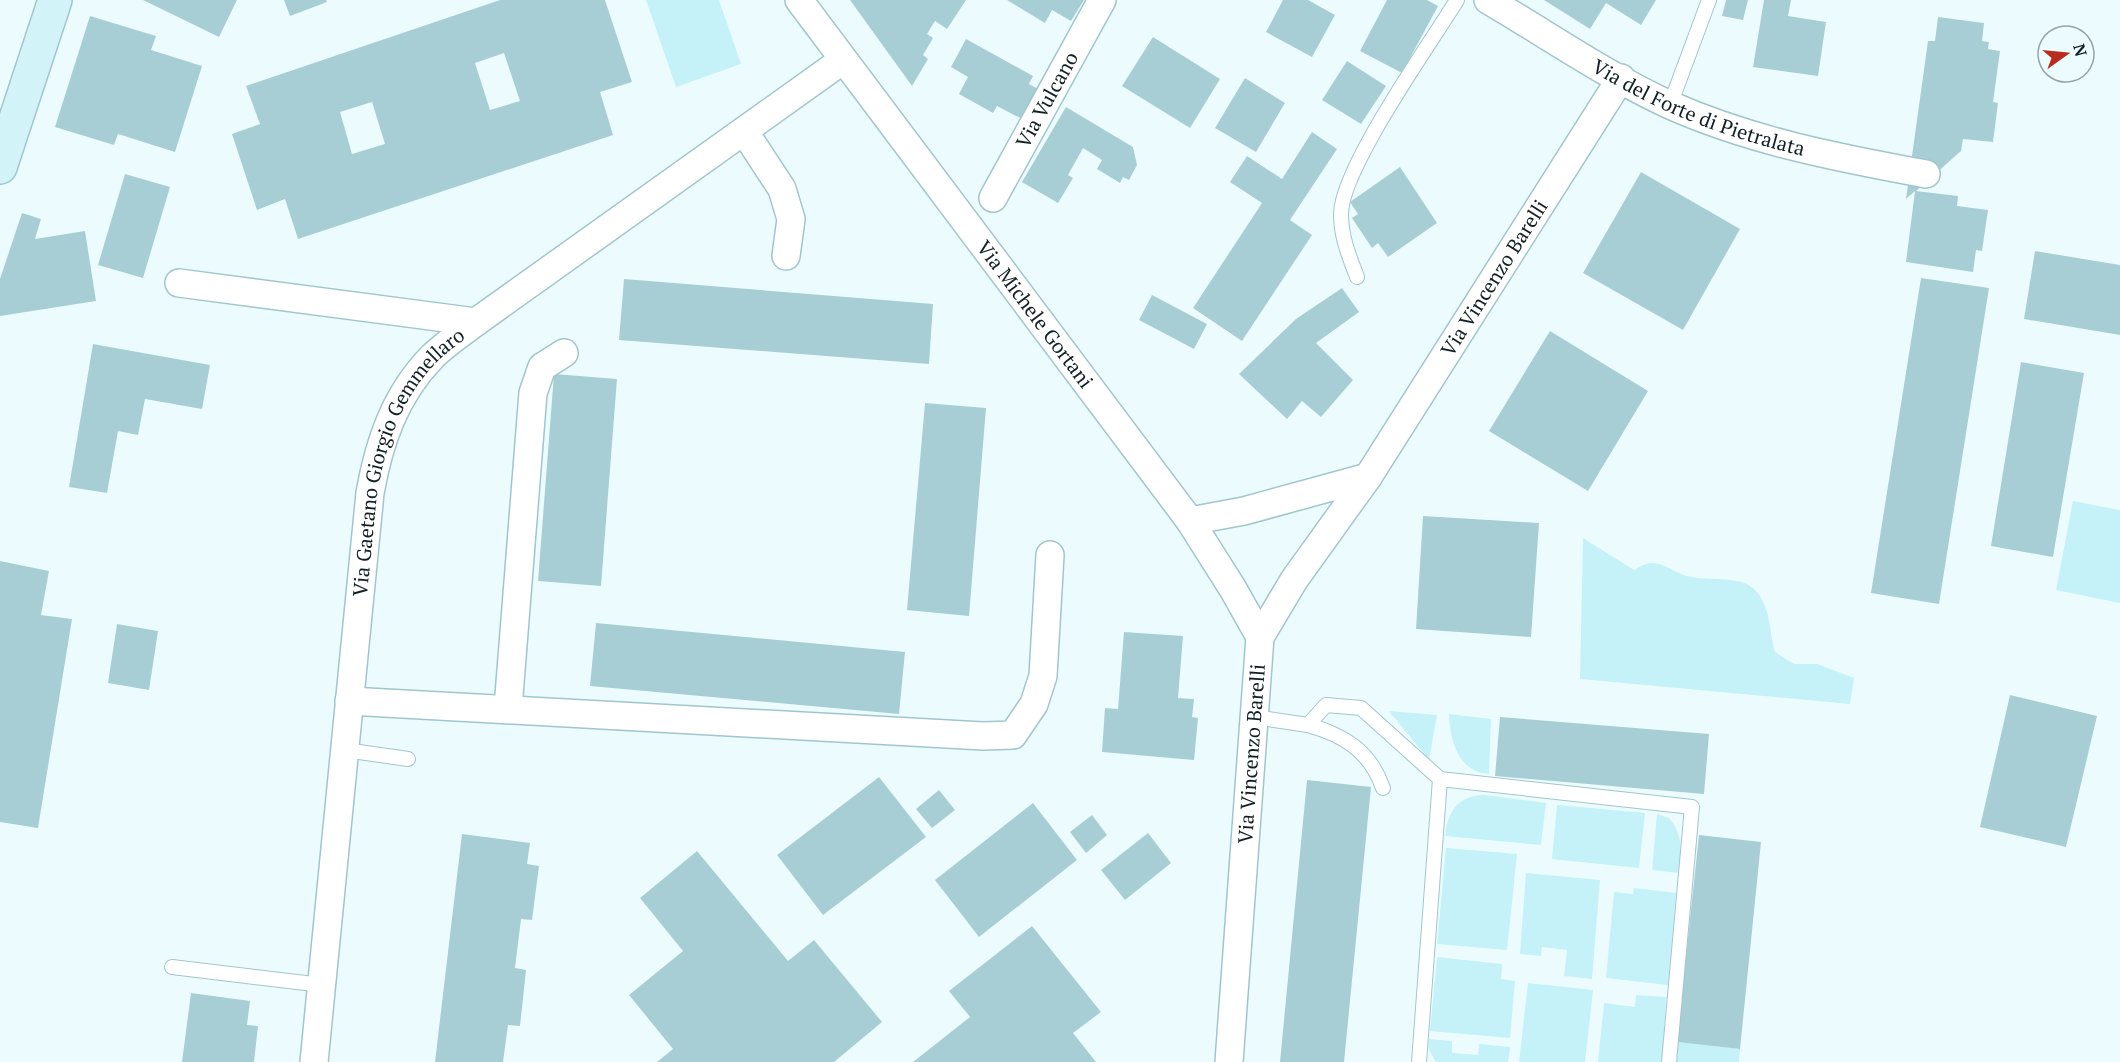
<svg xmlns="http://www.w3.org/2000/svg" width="2120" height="1062" viewBox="0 0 2120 1062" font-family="'PT Serif',serif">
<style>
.green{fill:#c5f1f9}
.building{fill:#a8ced5;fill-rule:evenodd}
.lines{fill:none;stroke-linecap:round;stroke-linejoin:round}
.lane-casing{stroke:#a0c6cd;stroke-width:16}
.street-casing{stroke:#a0c6cd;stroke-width:30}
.secondary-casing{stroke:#a0c6cd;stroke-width:36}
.lane{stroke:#fff;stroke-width:14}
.street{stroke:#fff;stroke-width:27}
.secondary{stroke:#d2f4f9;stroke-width:33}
.labels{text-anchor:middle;stroke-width:6;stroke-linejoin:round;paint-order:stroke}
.street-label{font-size:20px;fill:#122023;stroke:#ecfcfe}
</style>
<rect width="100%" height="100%" fill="#ecfcfe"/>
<path class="green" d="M646 0H719L741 64 676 87Z
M2073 501 2120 510V603L2056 590Z
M1583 538 1634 570C1640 567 1645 563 1651 563 1664 563 1669 569 1681 574 1705 584 1739 572 1756 591 1771 608 1769 631 1775 652L1794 664H1817L1854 678 1850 704 1580 679Z
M1389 711 1437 715 1429 760Z
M1449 714 1491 719 1489 774C1458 772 1450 741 1449 714Z
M1485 795 1546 803 1541 845 1445 836C1448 811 1458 795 1485 795Z
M1557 805 1645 813 1639 868 1552 859Z
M1657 814 1669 818C1684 835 1681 852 1678 873L1652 870Z
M1446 848 1517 854 1507 950 1437 944Z
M1526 873 1600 880 1592 979 1564 976 1567 950 1542 947 1541 956 1520 954Z
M1634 888 1676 893 1668 985 1606 978 1614 892 1633 894Z
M1437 957 1502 964 1501 979 1515 981 1510 1038 1430 1031Z
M1528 983 1593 990 1585 1062H1519Z
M1636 995 1666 997 1662 1062H1598L1604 1003 1635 1007Z
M1429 1039 1452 1041V1053L1478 1055 1479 1044 1510 1047 1508 1062H1436L1429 1050Z
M1677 1042 1740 1049 1739 1062H1677Z"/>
<path class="building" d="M143 0H237L219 37Z
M284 0H326L327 2 290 16Z
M500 0H605L632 82 600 92 613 135 298 239 285 199 257 210 232 134 260 124 246 86ZM504 53 520 101 490 110 475 63ZM372 102 385 144 352 154 340 112Z
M850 0H966L947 29 935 21 927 34 933 38 923 55 928 59 912 86Z
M1007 0H1084L1071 21 1052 10 1045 23Z
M1283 0H1308L1335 15 1312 57 1266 32Z
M1387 0H1427L1438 6 1402 73 1360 51Z
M1544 0H1656L1641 25 1606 3 1590 29Z
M1726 0H1748L1743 20 1722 16Z
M1764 0H1791L1788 16 1826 22 1818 76 1753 67Z
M90 16 156 36 151 50 202 66 175 152 118 134 114 145 55 127Z
M1938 17 1984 23 1982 41 1989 42 1988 49 2000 51 1993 102 1998 103 1993 142 1963 139 1961 151 1916 191 1958 196 1957 206 1988 210 1982 251 1976 250 1973 272 1906 262 1915 191 1906 199 1928 41H1935Z
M1153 37 1220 79 1190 128 1122 86Z
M966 39 1033 76 1029 84 1040 90 1024 120 997 106 993 113 959 94 968 77 951 67Z
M1347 61 1386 86 1361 124 1322 100Z
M1245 78 1285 103 1256 152 1215 128Z
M1066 107 1133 147 1137 165 1129 180 1123 177 1120 183 1097 169 1102 160 1083 148 1068 175 1073 178 1058 203 1022 182Z
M1312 132 1337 149 1290 220 1312 235 1242 341 1193 308 1262 203 1230 182 1247 156 1282 179Z
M1400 167 1437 223 1388 257 1378 243 1372 248 1352 218 1358 214 1350 202Z
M1641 172 1740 229 1683 330 1583 273Z
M125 174 170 187 143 278 98 265Z
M22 213 41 219 35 239 85 231 96 301 0 316V279Z
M2035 251 2120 265V335L2024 319Z
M1921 278 1989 288 1939 604 1871 593Z
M624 279 933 304 929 364 619 340Z
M1342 288 1359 312 1316 343 1353 380 1321 417 1302 401 1287 419 1239 374 1296 319Z
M1152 295 1207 324 1194 349 1139 320Z
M1550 331 1648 391 1588 491 1489 431Z
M93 344 210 365 202 409 145 399 138 435 118 431 107 493 69 487Z
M2021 362 2084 373 2053 557 1991 546Z
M554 374 617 379 601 586 538 581Z
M925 403 986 408 969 616 907 610Z
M1423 516 1539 523 1531 637 1416 629Z
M0 561 49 571 41 615 72 619 38 828 0 822Z
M596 623 905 652 899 714 590 686Z
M117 624 158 631 149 690 108 683Z
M1124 632 1183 636 1178 698 1194 699 1192 717 1198 718 1194 760 1102 752 1105 708 1118 709Z
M2010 695 2097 716 2066 847 1980 827Z
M1500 717 1709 734 1704 794 1495 776Z
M879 777 926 837 823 915 777 855Z
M1307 780 1371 787 1344 1062H1280Z
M939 790 955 810 932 828 916 809Z
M1033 803 1077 860 979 937 935 880Z
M1092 815 1107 835 1086 853 1070 832Z
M1148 833 1171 863 1125 900 1101 870Z
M462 834 530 843 527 864 539 866 532 920 521 919 515 968 526 970 520 1026 508 1025 503 1062H435Z
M1699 835 1761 842 1740 1049 1677 1042Z
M697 851 788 961 814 940 882 1022 834 1062H657L673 1049 629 995 683 951 640 898Z
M1032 926 1101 1012 1073 1033 1096 1062H913L970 1017 949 991Z
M191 993 250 1001 247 1025 258 1026 254 1062H182Z"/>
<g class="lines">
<g class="lane-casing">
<path id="lane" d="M1670 105 1709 0
M1357 277C1349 256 1341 237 1341 214 1341 169 1430 44 1457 0
M1254 717 1308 725 1326 705 1361 708 1440 779 1692 807 1669 1062
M1308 725C1344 735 1370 751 1383 788
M345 750 408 759
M172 967 322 985
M1419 1062 1440 779"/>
</g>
<g class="street-casing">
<g id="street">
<path id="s1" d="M799 0 1190 521 1233 589 1260 637"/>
<path id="s2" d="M1488 0C1548 35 1607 76 1670 105 1751 141 1839 158 1926 174"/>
<path d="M744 131 782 189 791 219 786 256"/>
<path id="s3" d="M993 198 1102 0"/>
<path d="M179 283 476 322"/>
<path d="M1190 521 1244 511 1368 477"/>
<path d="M349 701 983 736 1013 735 1034 704 1043 676 1050 555"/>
<path d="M508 708 533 393 542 367 564 353"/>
<path id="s4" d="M314 1062 370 493C379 442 395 395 432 357 445 344 462 333 476 322L843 60"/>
<path id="s5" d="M1229 1062 1260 637 1294 580 1368 477 1621 78"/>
</g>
</g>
<g class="secondary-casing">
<path id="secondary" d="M0 167 55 0"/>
</g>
<use href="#lane" class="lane"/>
<use href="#street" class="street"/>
<use href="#secondary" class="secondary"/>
</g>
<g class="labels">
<g class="street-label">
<text dy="7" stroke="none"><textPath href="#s3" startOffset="112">Via Vulcano</textPath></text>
<text dy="7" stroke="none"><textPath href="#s2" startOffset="238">Via del Forte di Pietralata</textPath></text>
<text dy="7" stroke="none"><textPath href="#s5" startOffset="855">Via Vincenzo Barelli</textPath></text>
<text dy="7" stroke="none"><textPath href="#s1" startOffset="393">Via Michele Gortani</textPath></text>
<text dy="7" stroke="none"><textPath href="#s4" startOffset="615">Via Gaetano Giorgio Gemmellaro</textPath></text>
<text dy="7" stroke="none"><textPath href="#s5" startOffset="309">Via Vincenzo Barelli</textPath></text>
</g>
</g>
<g transform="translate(2066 54) rotate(75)"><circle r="28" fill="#ecfcfe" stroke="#95a4a6" stroke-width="1.5"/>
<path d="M0-4.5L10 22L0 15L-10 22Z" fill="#b92b1d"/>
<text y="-9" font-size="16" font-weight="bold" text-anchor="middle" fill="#122023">N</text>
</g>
</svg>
